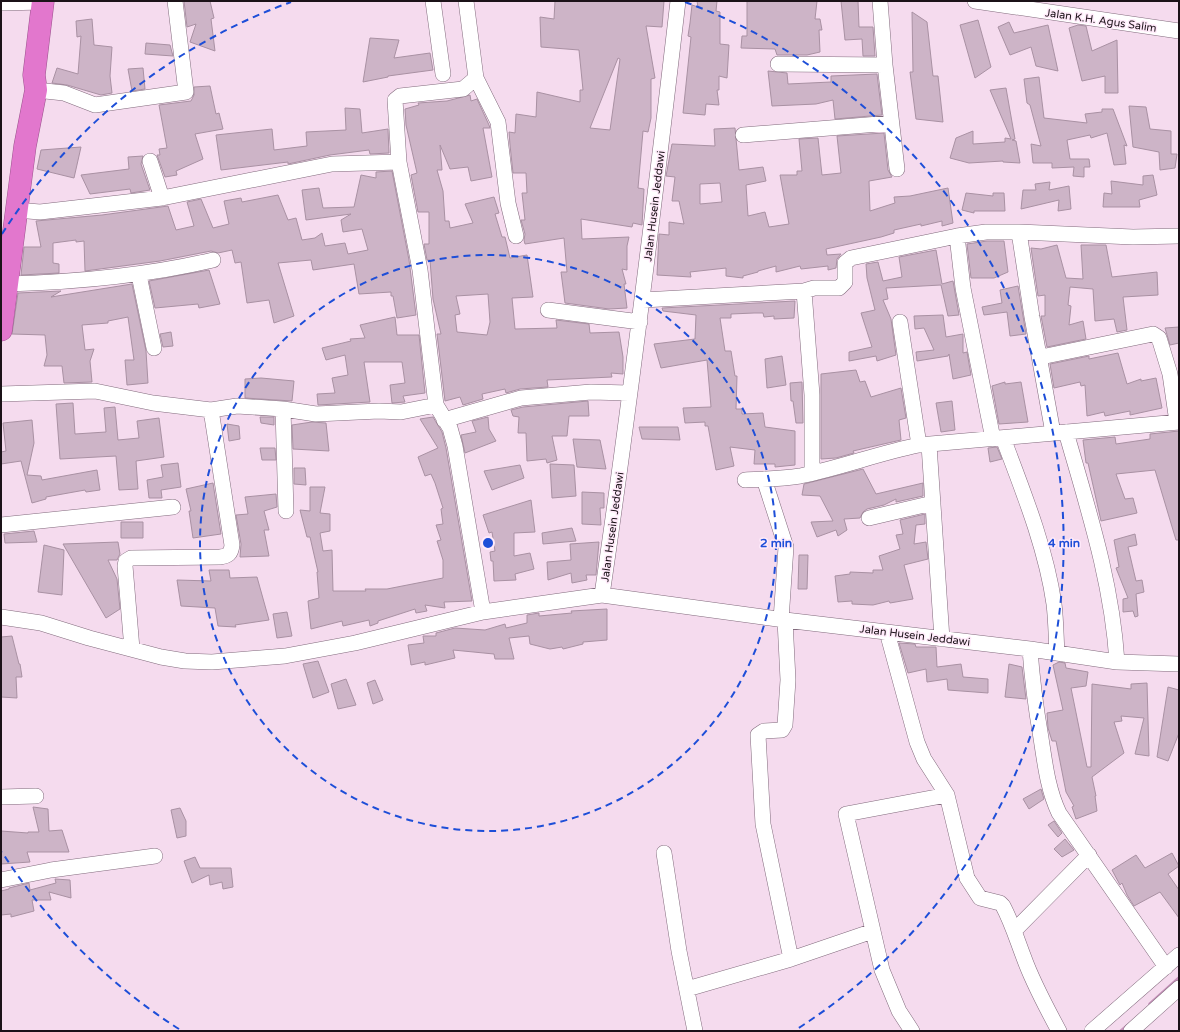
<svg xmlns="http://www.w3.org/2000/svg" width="1180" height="1032" viewBox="0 0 1180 1032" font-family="'Varela Round',sans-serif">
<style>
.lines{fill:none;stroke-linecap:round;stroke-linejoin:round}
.stream{stroke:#c691ba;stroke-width:3.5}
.building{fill:#cdb4c7;stroke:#a991a3;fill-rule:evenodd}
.minor-casing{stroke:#826b7d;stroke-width:16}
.highway-casing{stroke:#9c548e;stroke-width:23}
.minor{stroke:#fff;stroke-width:15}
.highway{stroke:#e277cd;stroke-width:22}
.ring{fill:none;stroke:#1d4ed8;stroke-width:2;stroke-dasharray:7 5}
.labels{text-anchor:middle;stroke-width:3;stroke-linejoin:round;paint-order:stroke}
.street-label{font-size:11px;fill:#1b1218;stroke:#ffeafa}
.centre{fill:#1d4ed8;stroke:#ffeafa;stroke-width:2}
.ring-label{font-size:12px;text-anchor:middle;font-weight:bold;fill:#1d4ed8;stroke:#ffeafa;stroke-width:3;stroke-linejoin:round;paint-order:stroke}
</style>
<rect width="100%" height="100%" fill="#f5dbee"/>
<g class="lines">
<path class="stream" d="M1150 1004 1179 978
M1121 1031 1127 1026"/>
</g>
<path class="building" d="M184 1H210L214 18 211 19 215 51 190 42 196 24 187 27Z
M555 1H664L662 27 646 26 655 78 651 79V118L648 132 643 131 638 188 644 189 642 225 633 223 632 227 581 219 582 239 629 237 627 246V270L622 269 626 284H624L627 308 609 309 565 303 561 272H567L564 238 525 244 524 240 525 234 521 220H525L522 193H527L526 173H513L510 145 509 132 515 133 516 114 536 117 537 92 580 102V90H583L579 50 541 47 540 17 554 19ZM618 58 620 59 610 130 590 128Z
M697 1H717L716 11 720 12V44L729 45 727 78 719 76V90H717L719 105 706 104 705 115 683 113 691 37 688 36 690 23 692 5 698 7Z
M747 1H817L815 19H820L822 30H819L820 52 807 55H777L775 49 741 48 742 36H747Z
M841 1H858L859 27H873L875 56H863L862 39 845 40Z
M912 12 927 22 933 76H938L943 122 916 119 910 72H913Z
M92 19 94 45 112 47 110 76 112 93 101 95 67 85 52 83 57 68 78 74 81 36 77 37 76 21Z
M978 20 991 67 975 78 960 25Z
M1009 22 1014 33 1048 25 1058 71 1036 66 1031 47 1010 55 998 27Z
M1078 25 1086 26 1092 51 1117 40 1118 93H1105V76L1082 81 1069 28Z
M370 38 399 40 394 58 430 53 433 70 388 76V77L363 82Z
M146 43 170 45 173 56 145 54Z
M143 68 145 89 132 91 128 69Z
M768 71 787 73 788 84 831 82V76L877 74 882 115 835 119 833 100 816 104 772 106Z
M1039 77 1044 118 1087 123 1085 114 1102 112V109H1113L1127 146 1124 145 1126 164 1114 165 1107 133 1091 138 1090 135 1067 140 1070 159H1089L1090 167H1084V177L1073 176 1074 167 1052 168V163H1033L1031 144 1041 146 1030 105 1027 103 1024 79Z
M210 86 216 114 219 113 223 129 195 134 203 159 176 171 177 175 165 177 157 155H160L159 149 167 148 159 105 191 101 194 95V87Z
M1006 88 1015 139 1012 140 1016 141 1020 163 1003 162V161L969 163 950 158 956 138 973 131V144L1005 142V138L1011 139 990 90Z
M470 95 471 101 477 99 489 125 490 128H483L492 177 471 181 468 167 450 169 440 145 442 170H437L443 191 445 221H449L450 228 473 223 465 204 494 197 499 213 495 214 502 237H505L510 258 527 255 533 297 512 298 515 329 557 328 556 320 589 324 590 333 619 332 623 357V374L611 373 612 377 547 380 548 387 520 389 506 393 505 389 482 394 483 399 463 405 460 397 445 401 437 334H441L433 299 430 260H427L424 244H429V212H418L411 175 417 173 406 125 405 109 419 105 418 103 447 101ZM488 294 490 322 487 335 457 332 455 315 460 314 456 296Z
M1129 106 1146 107 1150 129 1171 131V154H1177L1175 168 1160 170 1159 152 1133 147Z
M345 108 360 109 362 133 388 129 389 153 370 154 369 150 330 155 288 164V162L221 170 216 135 272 129 274 150 307 146 306 132 346 130Z
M735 128 739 170 763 167 766 181 746 185 748 216 765 212 769 227 789 224 780 175H797V171H802L799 139 818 138 822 175 841 173 837 136 884 133 888 170 892 177 869 181 870 211 895 203 894 197 910 196 948 188 953 223 942 226V221L921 226V224L894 230V233L881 237 826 249 827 255 841 254 837 259 836 268 828 270V266L801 269 800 266 776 272V266L758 271V272L743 276V278L726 276V268L690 272 691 277 657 275 659 234 669 235V222L684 224 679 201H672L675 177 666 176 672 144 715 146 714 129ZM720 183 722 202 700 204V184Z
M81 147 74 178 37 169 41 150Z
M143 156 141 164 150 190 131 193 130 189 90 194 81 175 129 169 128 157Z
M392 171 409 260 416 315 397 318 393 296H391V292L359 294 354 264 313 270 311 260 278 263 294 316 274 323 269 300 247 303 241 262 235 263 232 250 218 253 211 251 160 261 85 271 84 241 76 242V240L53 243V263L59 264V273L21 275 24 247H41L36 221 102 215 168 206 176 230 194 226 187 202 201 199 213 228 229 224 224 201 241 198 242 202 278 195 288 220 296 218 302 240 315 238 322 233 325 246 345 243 348 254 368 250 362 229 343 232 341 220 351 214 306 220 302 190 319 188 323 208 354 207 361 175 376 178V172Z
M1153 175 1157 195 1139 200 1140 207H1103L1104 193 1112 194 1111 181 1143 185V176Z
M1050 182 1049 190 1069 186 1071 209 1058 211 1059 200 1021 209 1023 190H1036L1035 184Z
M966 193 993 196V193H1004L1005 211H974V213L962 210Z
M987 241H1004L1008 272 994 278H971L967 244Z
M1057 245 1066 278 1083 279 1081 245H1106L1112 277 1157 272 1158 295 1123 297 1127 330 1117 332 1114 319 1095 321 1093 289 1070 287 1068 305 1071 306 1069 325 1083 321 1086 339 1047 347 1041 316H1045V295L1038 296 1031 248 1041 249Z
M936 250 942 284 953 281 959 315 948 316 941 285 886 288 888 299 883 300 891 319 896 355 877 361 876 356 849 361V352L872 347 861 313 875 310 867 278 866 264 878 262 883 281 902 277 899 257Z
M209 270 220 304 199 308 198 304 155 308 149 281Z
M132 284 146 351 148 383 127 385 125 360H134L128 317 108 321V323L82 325 85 350 94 349 90 361 92 382 64 383 62 366H44L47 355 45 335 12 334 18 293 61 291 51 297Z
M1018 286 1026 334 1010 336 1007 312 984 315 982 307 1002 303 1000 290Z
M795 301 794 318 774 319V316L764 317 763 313H754L731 314V318H720L725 351H731L735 376H737L736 409H742V414L763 413 765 427 795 431V465L775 467V464H754L755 450 730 447 734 466 716 470 708 426H705V422L685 423 683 408 711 407 707 360 661 368 654 344 695 339 696 315 663 311 662 308Z
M943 315 946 337 963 334V353L967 352 971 375 953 379 949 354 948 356 917 361 916 352 934 350 924 328 915 329 914 316Z
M395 317 397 335H419L425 393 403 396 405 402 392 403 390 385 405 383 402 362H364L370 402 318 405 317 394 335 393 332 378 348 375 345 355 326 360 322 348 351 341 350 339 365 338 360 325Z
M1179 327V343L1170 345 1165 328Z
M171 332 173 346 163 347 160 334Z
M1118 353 1127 384 1141 379V381L1156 378 1162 408 1130 415V411L1105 416 1104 412 1087 416 1085 385 1081 386 1080 382 1054 388 1050 364 1089 356V359Z
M782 356 786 385 767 388 765 359Z
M856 370 860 382 865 381 871 397 901 388 906 418 899 420 901 440 853 451 854 453 836 458 821 459V374Z
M261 378 294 381 292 401 245 398V379Z
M802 382 803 423H796L793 401H791L790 383Z
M1005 382V384L1021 382 1028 422 999 424 992 386Z
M588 401 589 416H569L567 436H552L557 460 547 463 546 459 527 461 526 433H518L519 417 513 416 511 410 523 407Z
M952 401 955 430 941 432 936 403Z
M73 403 75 434 106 432 104 408 115 407 118 440 139 438 137 421 159 418 164 457 136 461 138 489 119 490 116 456 60 459 56 404Z
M260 417H274V425L261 423Z
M433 417 442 432 446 448 472 601 444 602 445 608 425 605 427 611 416 613 415 609 378 621V623L370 626 369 620 343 626 342 621 311 629 308 601 319 598 317 572H318L310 537H307L300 510 310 511V487H325L320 513 330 514V531L320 533 323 551 332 550 333 591H366L365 589H387L443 578V560L437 541 441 540 436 525 443 524 441 509 443 508 435 483 431 474 425 476 418 457 438 448 420 419Z
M488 417 489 429 496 441 465 453 461 435 476 432 472 421Z
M32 420 34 443 27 475 41 476 42 480 97 470 100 490 86 492 85 490 46 497V499L32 503 21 461 1 464V452L6 451 3 423Z
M312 422 326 423 329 451 293 449 292 425Z
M227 424 239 426 240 439 229 441Z
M639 427H678L680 440 642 439Z
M1179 431V540H1176L1155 470 1116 474 1125 499 1133 498 1137 513 1101 521 1088 463H1086L1083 440 1115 437 1116 444 1150 439V434Z
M573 439 600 440 606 469 577 467Z
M997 447 1002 459 990 462 988 448Z
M260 448H275L276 460H262Z
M178 463 181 487 161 490 162 498H149L147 480 163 477 161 465Z
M550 464 574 465 576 496 552 498Z
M520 465 524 478 492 490 484 471Z
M294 468H305L306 485 294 484Z
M863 469 876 494 923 483V496L896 502V499L884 505 867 509 863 512 860 518 844 519 847 530 838 536 836 530 817 537 811 522 833 521 820 496 802 495 804 484Z
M213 483 221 534 193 538 189 511H191L186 489Z
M582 492 604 493V508H600L601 525 582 524Z
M276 494 277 507 264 511 269 530H264L269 556 240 557 241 544 236 515 248 514 245 497Z
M531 500 535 532 514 533V556L530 553 534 569 515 574 516 580 494 581 493 561H491L490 552 495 551 492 532 489 533 483 515Z
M925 514V524L916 525 914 544 926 542 928 559 904 565 913 599 890 603 889 601 873 605 852 604V601L838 602 835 576 850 574V572L873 573V570H883L879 556 900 549 896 535 903 534 900 520Z
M121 522H143V538H121Z
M572 528 576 541 543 544 542 533Z
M34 531 37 542 5 543 4 534Z
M1135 534 1137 545 1128 547 1136 581 1142 580 1144 592 1136 594 1138 616 1135 617 1133 611 1123 612V599L1128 598 1116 568 1119 567 1114 540Z
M118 542 120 554 117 560H108L117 579 120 609 106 618 63 544Z
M599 542 596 575H586L587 580 572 583 571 573 548 580 547 562 571 560 570 544Z
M44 545 64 550 62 595 38 592Z
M799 555H808L807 589H798Z
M209 570H229L230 578 257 577 269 620 235 625 236 627 218 626 215 608 181 606 177 580 211 581Z
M607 609V640L583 642V644L563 649 562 647 550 649 530 644 529 636 509 638 514 659H495L494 654 453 650 455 658 425 665V662L411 665 408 645 424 643 423 636H436V633L455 628 485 630 505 624 506 628 527 623V615L539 613V616L572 613 571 611Z
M287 612 292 636 277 638 273 614Z
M12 636 19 664H20L22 677H16L17 698 1 697V637Z
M899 643 915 644 916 647H936L937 667 961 664 963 677 988 679V693L948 690 947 679 927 682 926 669 908 673Z
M318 661 329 692 313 698 303 664Z
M1059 662 1065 663 1066 668 1088 672 1086 686 1071 688 1087 767H1091L1092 684 1131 689V684L1147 683 1149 756 1135 754 1144 718 1121 716 1122 721 1114 722 1124 753 1092 777 1096 796H1095L1097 811 1076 819 1072 807 1074 806 1066 792 1056 741H1052L1048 728 1047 713 1063 710 1053 665Z
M1009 664 1022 667 1026 699 1005 697Z
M346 679 356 705 338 709 331 684Z
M375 680 383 700 373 704 367 683Z
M1168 687 1179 690V733L1168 761 1157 757Z
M1041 789 1044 799 1029 809 1023 799Z
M33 807 48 809 49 831 62 830 69 852H27L30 862 1 864V831L28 833V832H39Z
M180 808 186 821V836L177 838 171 810Z
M1054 821 1062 833 1058 837 1048 825Z
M1065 839 1074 850 1062 857 1054 849Z
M1172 853 1179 866 1168 874 1179 890V918L1160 892 1134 906 1127 895 1122 883 1120 885 1112 870 1136 855 1145 868Z
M195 857 200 868H231L233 887 223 889 222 882 210 885 209 875 192 883 184 861Z
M55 879 70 880 71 898 49 892 51 900H32L34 911 11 917V914L1 915V891L9 889V888L29 883 30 890 56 883Z"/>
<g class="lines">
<g class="minor-casing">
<path id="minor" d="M433 1 443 74
M466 1 476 78 463 89 400 96 395 100 399 162 420 270 436 405 450 428 455 446 483 612
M678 1C655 199 631 397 602 595L785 620 1030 649 1117 662 1179 664
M975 1 1179 31
M1 3 43 2
M778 64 885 65 880 1
M885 65 897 169
M476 78 498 122 508 203 516 236
M36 90 64 93 95 105 186 92 175 1
M743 135 891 123
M150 161 162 198
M16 210 40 212 162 198 332 164 399 162
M1019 232 1032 317 1053 433
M957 236 963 288 993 439
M139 275 154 348
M8 284C77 282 145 276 213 260
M804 291 812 395V473
M643 300 804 291 814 288H839L845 282V263L851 258 957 236 986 232H1019L1133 237 1179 236
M548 310 640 322
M900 322 919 445
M1041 357 1153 334 1159 338 1170 374 1177 422
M1 394 95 391 153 403 211 410 237 406 283 409 316 414 379 411 401 412 436 405
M283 409 286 511
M444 420 521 398 591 392 629 393
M1066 432C1088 509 1112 582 1117 662
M1003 438C1023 491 1046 548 1054 604 1056 620 1056 637 1057 653
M929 445 942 639
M764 479 786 547 781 620
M745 480C763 479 782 479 800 476 840 468 879 453 919 445L1179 422
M869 518 933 503
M1 525 173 507
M1 617 41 623 89 638 161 657 185 661 212 662 285 656 355 643 483 612 602 595
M785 620 788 680 785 725 782 730 764 731 758 735 763 824 791 959
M887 632 917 742 924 759 947 795 967 878 980 898 1000 903 1003 906C1012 923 1017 940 1024 958 1033 983 1046 1007 1059 1031
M132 649 125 566 126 561 131 558 220 557C228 556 231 554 232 545L211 410
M1030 649C1032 679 1036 709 1041 738 1045 764 1048 790 1059 813L1166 967
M1 797 36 796
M664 853 679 951 695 1031
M1 880 51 870 155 856
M1015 930 1089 855
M687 989 791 959 873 931
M912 1031 899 1011 882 970 846 814 947 795
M1092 1031 1179 955
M1131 1031 1179 988"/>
</g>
<g class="highway-casing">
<path id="highway" d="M1 330 25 146 36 90 34 75 43 1"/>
</g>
<use href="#minor" class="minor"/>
<use href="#highway" class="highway"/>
</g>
<g class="ring">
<circle cx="488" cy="543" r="288"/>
<path d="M179 1029A576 576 0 0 1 2 852M2 234A576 576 0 0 1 291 2M685 2A576 576 0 0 1 797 1029"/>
</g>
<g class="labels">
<g class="street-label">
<text transform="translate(1101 20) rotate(8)" y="4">Jalan K.H. Agus Salim</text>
<text transform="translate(654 206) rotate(-83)" y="4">Jalan Husein Jeddawi</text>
<text transform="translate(612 527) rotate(-82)" y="4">Jalan Husein Jeddawi</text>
<text transform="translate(915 635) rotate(7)" y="4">Jalan Husein Jeddawi</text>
</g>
</g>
<circle cx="488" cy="543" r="6" class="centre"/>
<g class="ring-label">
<text x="776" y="547">2 min</text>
<text x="1064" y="547">4 min</text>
</g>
<rect width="1180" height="1032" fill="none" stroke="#1b1218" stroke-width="4"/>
</svg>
